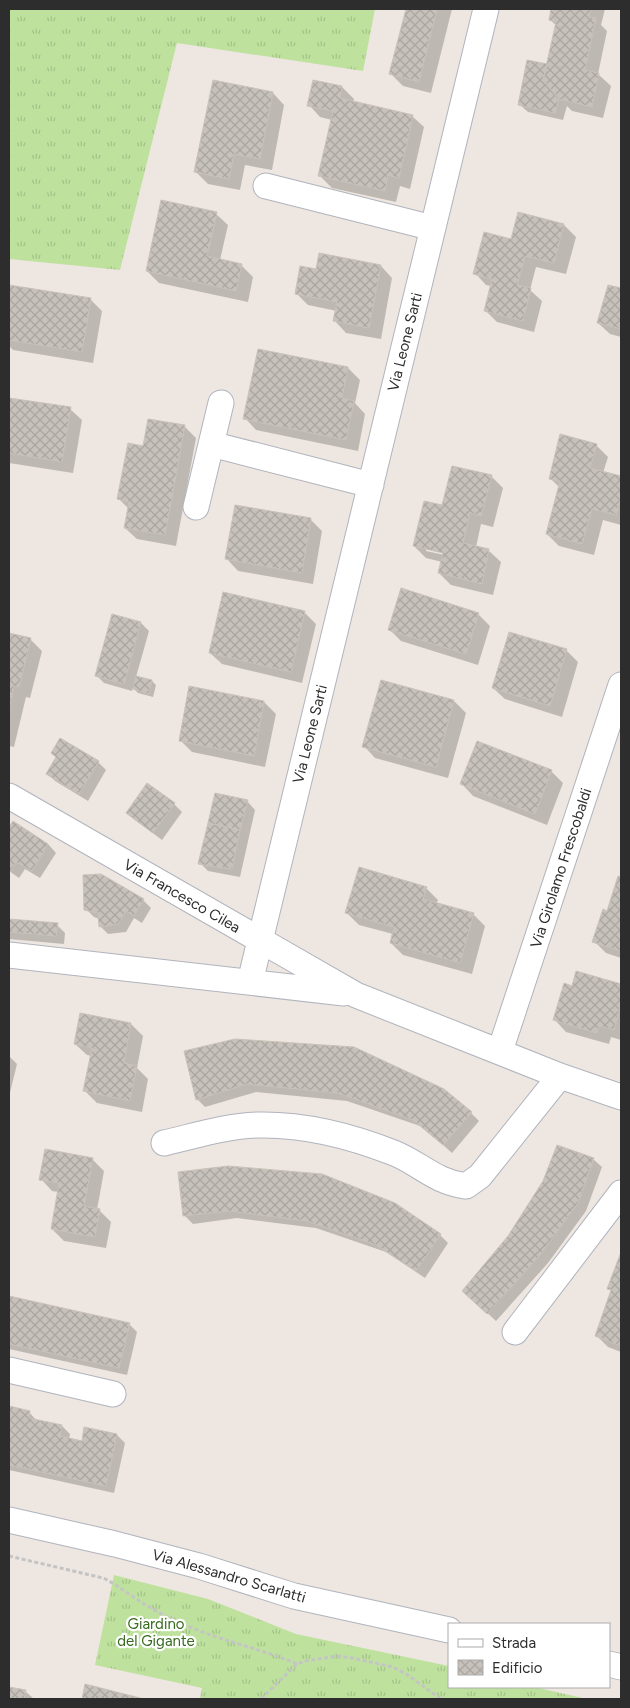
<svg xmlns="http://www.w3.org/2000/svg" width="630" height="1708" viewBox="0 0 630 1708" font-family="Figtree,sans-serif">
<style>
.grass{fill:url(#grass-tufts)}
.shadow{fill:#0003;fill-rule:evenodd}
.building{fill:url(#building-cross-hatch);stroke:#c9c2b9}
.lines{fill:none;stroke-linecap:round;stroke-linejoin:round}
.minor-casing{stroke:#b0b4bd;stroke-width:27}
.path{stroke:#c4c4c4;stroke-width:3;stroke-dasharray:4 2.5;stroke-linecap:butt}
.minor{stroke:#fff;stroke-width:25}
.labels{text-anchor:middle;stroke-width:4.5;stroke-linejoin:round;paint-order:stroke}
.street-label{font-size:15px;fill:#2d2d2d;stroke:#fff}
.park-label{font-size:15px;fill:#366a1d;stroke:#fff}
</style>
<defs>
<pattern id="grass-tufts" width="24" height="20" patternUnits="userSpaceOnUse" patternTransform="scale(1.25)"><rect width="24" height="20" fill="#bee29e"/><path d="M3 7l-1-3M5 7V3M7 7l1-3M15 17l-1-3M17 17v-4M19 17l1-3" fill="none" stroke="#a4c288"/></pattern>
<pattern id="building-cross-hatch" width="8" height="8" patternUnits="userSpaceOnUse" patternTransform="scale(1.25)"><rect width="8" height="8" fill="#c7c1bb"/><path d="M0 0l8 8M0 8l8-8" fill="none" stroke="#aba6a1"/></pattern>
</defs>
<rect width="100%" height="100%" fill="#eee6e0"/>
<path class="grass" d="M9 9H375L363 71 177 43 120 270 9 259Z
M114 1575 208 1599 296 1634 449 1666V1687H534L587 1699H200L202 1688 95 1665Z"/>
<path class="shadow" d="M407 9H452L431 93 403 86 391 74Z
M552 9H605L601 25 607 31 598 74 611 86 603 118 572 111 567 106 563 120 528 112 519 104 548 66 557 26 550 20Z
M342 87 354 99 353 102 412 116 424 127 410 189 400 186 396 202 332 188 320 176 332 120 320 117 309 105Z
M273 93 284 105 272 170 245 165 240 190 208 184 196 172Z
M216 214 228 225 220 260 241 265 253 277 248 302 159 283 147 271Z
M519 214 564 225 576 237 566 274 536 267 530 290 542 301 534 332 497 322 485 310 491 286 486 285 475 273 512 241Z
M381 266 392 278 381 339 346 333 335 321 337 311 308 305 296 293 317 270Z
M10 286 90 299 102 311 93 363 13 350 9 346Z
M608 286 621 290V337L610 334 598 323Z
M259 350 348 368 360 380 355 403 365 414 358 451 256 430 245 418Z
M9 399 70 409 82 420 73 473 9 463Z
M184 426 196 438 176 546 137 539 125 528 129 509 119 499 144 447Z
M596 445 608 457 603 473 621 478V525L603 520 594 555 559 546 547 534 560 488 550 478Z
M491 476 503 488 493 527 481 524 476 547 489 551 501 562 493 595 451 585 439 573 442 562 426 558 414 546 443 507ZM426 548 449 554V556L426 551Z
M311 520 322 531 313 584 238 571 227 559Z
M304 612 316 624 302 683 222 664 210 653Z
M478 614 490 626 478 665 401 641 389 629Z
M112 615 141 623 149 631 136 677 152 681 156 685 153 697 138 693 133 688 132 691 104 683 96 675Z
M9 634 30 639 42 651 30 698 26 697 14 747 9 746Z
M566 650 578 662 562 717 505 699 493 688Z
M382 681 454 701 466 713 448 778 375 758 364 746Z
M264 702 276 714 265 767 192 752 180 740Z
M57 758 98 762 106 770 88 801 55 781 47 773Z
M551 771 563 783 547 825 473 796 462 784Z
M247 801 255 810 240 877 208 871 200 863Z
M174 804 182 812 162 840 135 820 127 812Z
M13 822 48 844 56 853 40 878 25 869 19 878 9 871V829Z
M619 878H621V958L606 953 594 941 608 912Z
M426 888 438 900 436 904 474 915 485 926 472 974 403 955 391 943 393 934 359 925 347 913Z
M143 900 151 908 142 923 134 918 126 932 108 934 100 926V919L94 917 86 909Z
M9 920 57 925 65 933 64 944 9 939Z
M577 973 621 985V1040L611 1037 609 1044 566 1032 555 1020 573 987Z
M81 1014 131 1024 143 1036 137 1068 148 1079 142 1112 97 1103 85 1091 92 1056 87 1055 75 1044Z
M235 1040 471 1113 479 1121 452 1153 423 1127 347 1101 256 1092 205 1107 197 1099Z
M9 1056 17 1064 9 1097Z
M92 1159 104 1171 97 1210H99L111 1222 106 1248 64 1241 52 1229 59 1192 52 1191 41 1179Z
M593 1159 602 1167 586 1211 548 1263 496 1321 472 1299Z
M179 1173 440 1235 448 1243 425 1278 386 1252 316 1228 237 1218 193 1224 185 1216Z
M621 1255V1352L608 1347 596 1335 612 1292 609 1288Z
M9 1297 129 1324 137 1332 127 1375 9 1349Z
M9 1407 29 1412 37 1421 62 1426 70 1434 69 1439 83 1442 117 1435 125 1443 114 1493 9 1470Z
M86 1685 139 1699H83Z
M9 1688 25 1691 34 1699H9Z"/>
<path class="building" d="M406 9H437L419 82 389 74Z
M551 9H591L589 17 596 18 585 70 599 73 592 107 559 99 543 80 556 22 549 20Z
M527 60 547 64 543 80 559 99 555 113 518 105Z
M213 80 273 92 260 159 234 154 229 179 194 172Z
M313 80 342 86 340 98 413 115 399 178 388 175 385 191 318 176 333 111 307 106Z
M161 200 217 212 207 256 242 264 236 291 146 271Z
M518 212 564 224 554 263 525 256 517 285 531 288 523 321 484 311 492 279 473 274 484 232 511 239Z
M319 253 381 265 369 328 333 321 337 302 295 294 300 266 316 269Z
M9 285 91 298 82 352 9 340Z
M608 285 621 288V329L597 323Z
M258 349 348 367 342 398 354 401 346 440 243 419Z
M9 398 71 407 62 462 9 453Z
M148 419 185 425 165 535 124 528 129 502 117 499 128 443 143 446Z
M560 434 597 444 590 468 621 476V497L616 515 592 509 582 544 546 534 560 481 549 479Z
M452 466 492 475 481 516 470 513 463 543 489 549 482 584 438 573 443 553 413 546 424 501 442 505Z
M235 505 311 518 302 573 225 559Z
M401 588 479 613 466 654 388 630Z
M223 592 305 611 291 672 209 653Z
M112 614 141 622 124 684 95 676Z
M509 632 567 649 550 706 492 688Z
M9 633 31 638 19 687 14 686 9 710Z
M136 676 152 680 149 694 133 689Z
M381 680 454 700 436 767 362 747Z
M189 686 264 701 254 756 179 741Z
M60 738 99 761 79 794 46 774 56 757 51 753Z
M477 741 552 770 535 814 460 784Z
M147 783 175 803 153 833 126 813Z
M215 793 248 800 240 830 208 823Z
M13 821 48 844 32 871 16 862 11 871 9 869V827Z
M208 823 240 830 232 869 198 864Z
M359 867 427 887 423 899 474 913 460 963 390 943 394 927 345 913Z
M101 874 144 899 134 916 126 911 118 924 99 927 98 913 84 910 83 875Z
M618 876 621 877V951L592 942 603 909 607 911Z
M9 919 58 923 56 936 9 932Z
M576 971 621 984V1004L614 1030 599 1026 597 1033 553 1020 564 983 572 986Z
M80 1013 131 1023 124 1063 137 1066 130 1101 83 1091 92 1048 74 1044Z
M235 1039 354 1047 444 1089 472 1112 443 1145 413 1120 338 1093 247 1084 196 1100 184 1051Z
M557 1145 594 1158 578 1203 540 1255 487 1314 462 1291 508 1236 543 1181Z
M45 1149 93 1158 84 1206 100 1209 95 1237 51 1229 59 1183 39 1180Z
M228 1166 322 1174 395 1203 441 1234 416 1271 376 1245 307 1221 229 1211 183 1216 178 1172Z
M621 1252V1346L595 1336 611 1290 607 1289Z
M9 1296 130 1323 119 1368 9 1344Z
M9 1406 30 1411 29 1418 62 1425 60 1436 82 1441 84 1427 117 1434 106 1486 9 1465Z
M85 1684 144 1699H82Z
M9 1687 26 1690 24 1699H9Z"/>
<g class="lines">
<g class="minor-casing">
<path id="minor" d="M266 186 433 228
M211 444 371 485
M196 507 221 403
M9 796 356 995 560 1076 621 1097
M9 955 344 993
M250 982 486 9
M500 1051 621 685
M164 1143C195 1136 226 1126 258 1125 304 1124 351 1136 394 1153 421 1164 435 1182 466 1186L480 1176 560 1076
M515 1332 621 1193
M9 1370 113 1394
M9 1520 115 1544 199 1566 294 1596 449 1630
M609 1664 621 1667"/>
</g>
<path class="path" d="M9 1556 103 1578C112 1582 120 1588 129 1594 148 1607 169 1619 190 1627 225 1642 262 1649 297 1664
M261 1699 297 1664 306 1661 337 1656 352 1658 393 1667 406 1674 441 1699"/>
<use href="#minor" class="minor"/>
</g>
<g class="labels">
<g class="street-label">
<text transform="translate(405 342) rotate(-76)" y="5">Via Leone Sarti</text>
<text transform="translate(310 734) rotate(-76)" y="5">Via Leone Sarti</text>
<text transform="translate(561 868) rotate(-72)" y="5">Via Girolamo Frescobaldi</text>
<text transform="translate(182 896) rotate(30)" y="5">Via Francesco Cilea</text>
<text transform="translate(229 1576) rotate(16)" y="5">Via Alessandro Scarlatti</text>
</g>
<g class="park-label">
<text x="156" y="1629">Giardino<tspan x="156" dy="17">del Gigante</tspan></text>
</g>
</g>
<rect width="630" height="1708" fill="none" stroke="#2d2d2d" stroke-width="20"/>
<rect x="448" y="1623" width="162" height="65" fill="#ffffff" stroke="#ababab"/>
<rect x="458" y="1639" width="25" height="8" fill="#ffffff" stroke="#ababab"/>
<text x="492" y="1648" font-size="15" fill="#2d2d2d">Strada</text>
<rect x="458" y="1660" width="25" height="15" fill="url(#building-cross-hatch)" stroke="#ababab"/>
<text x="492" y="1673" font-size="15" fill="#2d2d2d">Edificio</text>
</svg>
